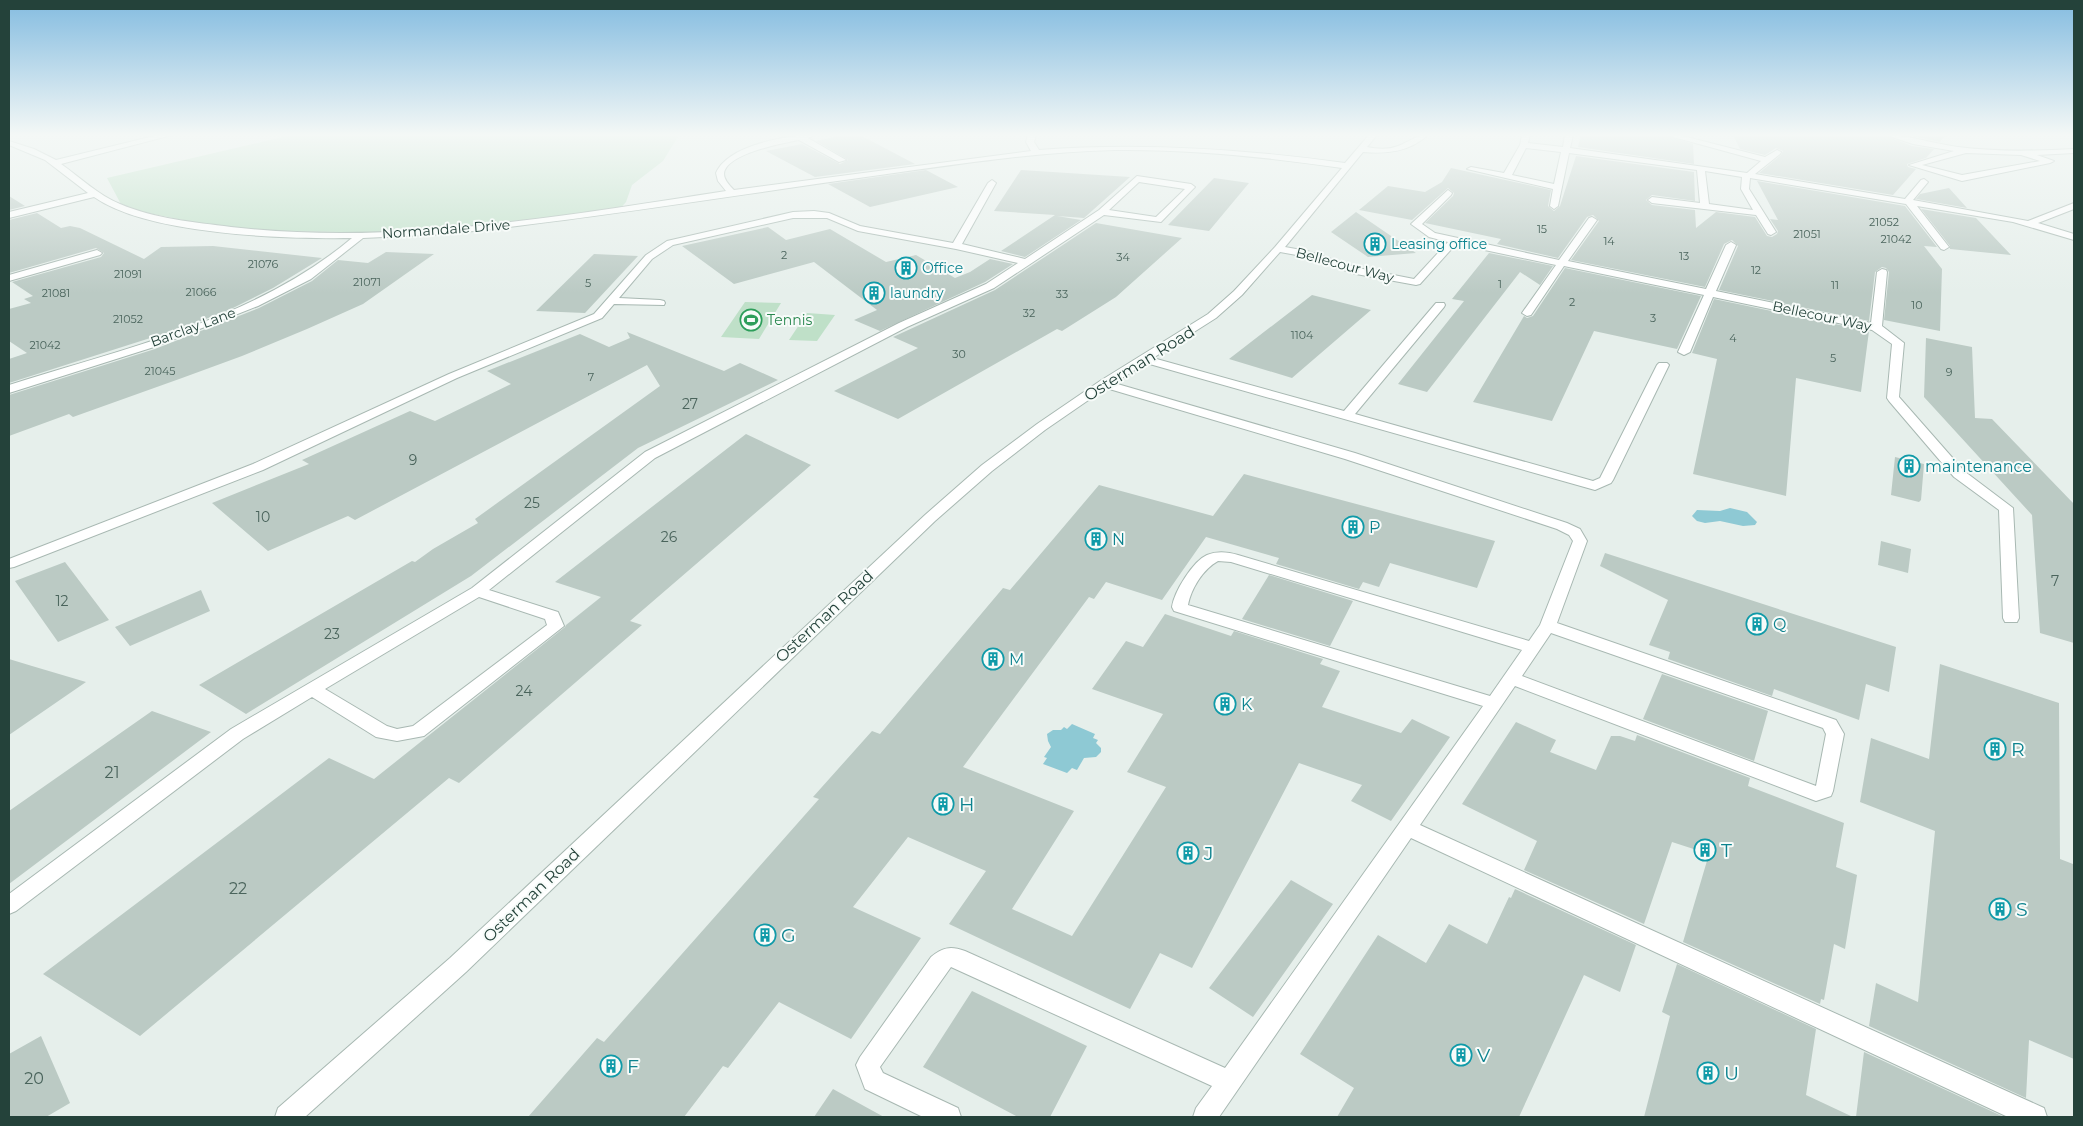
<svg xmlns="http://www.w3.org/2000/svg" width="2083" height="1126" viewBox="0 0 2083 1126" font-family="Montserrat,sans-serif">
<style>
.green{fill:#bfe0c8}
.water{fill:#8ec9d4}
.building{fill:#bbcac4}
.lines{fill:none;stroke-linecap:round;stroke-linejoin:round}
.minor-casing{stroke:#a8b8b2;stroke-width:2}
.minor{fill:#fff;fill-rule:evenodd}
.labels{text-anchor:middle;stroke-width:4;stroke-linejoin:round;paint-order:stroke}
.far-number-label{font-size:11px;fill:#4a645c}
.far-street-label{font-size:14px;fill:#24423a;stroke:#f7fbf9}
.far-culture-label{font-size:14px;fill:#0d838f;stroke:#f7fbf9;text-anchor:start}
.far-leisure-label{font-size:14px;fill:#27864d;stroke:#f7fbf9;text-anchor:start}
.number-label{font-size:14px;fill:#4a645c}
.street-label{font-size:16px;fill:#24423a;stroke:#f7fbf9}
.culture-label{font-size:16px;fill:#0d838f;stroke:#f7fbf9;text-anchor:start}
.near-number-label{font-size:16px;fill:#4a645c}
.near-culture-label{font-size:19px;fill:#0d838f;stroke:#f7fbf9;text-anchor:start}
</style>
<rect width="100%" height="100%" fill="#e6efeb"/>
<path class="green" d="M291 135H679L663 161 632 185 626 202 619 210 398 233 233 230 123 208 107 178Z
M745 302 781 303 759 339 721 337Z
M807 313 835 315 817 341 789 340Z"/>
<path class="water" d="M1730 508 1747 512 1757 522 1755 525 1743 526 1720 521 1705 523 1697 521 1692 516 1697 510 1720 511Z
M1072 724 1095 734 1093 738 1098 740 1096 743 1101 748V752L1096 757 1084 758 1077 770 1072 768 1067 773 1043 764 1047 758 1044 757 1051 747 1048 741 1047 734 1053 730H1061L1064 727 1067 729Z"/>
<path class="building" d="M842 135H860L915 164 815 177 766 151 802 144 840 164 848 160 816 141Z
M1581 135H1664L1693 144 1694 164 1578 147Z
M1733 135H1884L1912 146 1934 149 1926 158 1907 164 1908 167 1916 169 1893 195 1759 173 1781 155 1783 151 1776 148 1765 155 1740 149Z
M1907 135H1946L1940 142Z
M1576 156 1694 172 1695 201 1652 195 1646 200 1652 205 1695 210 1696 228 1716 212 1755 217 1767 236 1772 237 1777 234 1778 231 1770 219 1778 220 1757 181 1905 206 1937 247 1924 246 1942 269 1940 331 1884 320 1889 272 1886 268 1882 267 1875 272 1869 321 1719 290 1738 246 1732 240 1724 244 1705 287 1571 260 1599 221 1593 215 1587 217 1558 258 1497 244 1501 239 1425 223 1453 196 1454 193 1448 188 1412 220 1359 210 1388 186 1425 192 1442 182 1451 168 1551 190 1548 206 1554 211 1560 206Z
M926 170 958 187 870 207 828 184Z
M1021 170 1130 177 1084 218 1057 216 1081 220 1025 257 1001 251 1055 215 994 211Z
M1214 178 1249 183 1209 231 1168 225Z
M1949 188 1967 208 1916 199 1920 194Z
M9 196 25 206 9 210Z
M1921 209 1976 218 2011 255 1950 249V246Z
M1356 212 1416 253 1368 257 1331 232Z
M37 213 61 228 70 226 80 228 144 259 161 247 213 246 322 258 273 288 231 309 188 326 9 383V359L27 353 9 341V309L31 303 24 299 33 296 12 282 101 257 104 253 96 248 9 273V220Z
M1096 223 1182 238 1116 297 1062 331 1057 329 898 419 834 391 918 348 893 337 995 290Z
M768 227 786 240 830 229 886 262 916 255 955 278 970 272 990 259 1013 264 985 282 880 331 854 320 877 310 814 262 734 284 682 246Z
M386 252 434 254 363 304 307 329 242 356 182 378 73 417 69 414 9 436V395L155 349 259 308 312 281 338 260 368 263Z
M1489 253 1553 266 1540 285 1520 272 1427 392 1398 384 1464 301 1452 299Z
M594 254 638 256 585 313 536 311Z
M1565 268 1701 296 1677 349 1594 331 1552 421 1473 402 1524 316 1527 318 1533 316Z
M1312 295 1371 310 1292 378 1229 359Z
M1714 299 1869 331 1861 392 1796 378 1786 496 1693 474 1717 359 1692 353Z
M627 332 724 371 740 363 778 380 638 448 471 576 246 714 199 685 412 561 415 562 433 549 478 523 475 519 660 386 647 365 355 520 348 516 268 551 212 503 309 464 302 460 410 411 435 421 511 384 487 371 580 334 609 347 630 338Z
M1926 338 1972 347 1975 418 1992 419 2074 504V643L2040 633 2032 515 1924 397Z
M746 434 811 465 630 621 642 625 459 783 449 778 140 1036 43 974 329 758 374 779 565 627 566 625 601 597 555 582Z
M1895 457 1924 464 1921 500 1919 502 1891 495Z
M1244 474 1495 541 1477 588 1390 563 1379 587 1363 582 1359 589 1276 564 1279 558 1206 537 1162 600 1106 582 1094 599 1089 597 963 767 1074 811 1012 909 1072 936 1166 787 1127 772 1163 714 1092 689 1126 641 1143 647 1165 614 1231 636 1234 631 1323 659 1320 664 1340 671 1322 707 1401 733 1412 719 1450 737 1391 821 1351 801 1362 785 1299 763 1192 968 1160 953 1130 1009 949 924 986 871 908 837 853 907 921 938 851 1039 779 1002 728 1068 723 1066 684 1117H528L597 1038 604 1042 819 799 813 797 872 731 880 734 1003 588 1010 590 1099 485 1213 516Z
M1881 541 1911 549 1908 573 1878 565Z
M1605 553 1896 647 1889 692 1866 684 1859 720 1774 689 1772 696 1668 659 1670 652 1649 645 1668 600 1600 566Z
M65 562 109 620 58 642 15 581Z
M1269 575 1353 601 1330 646 1242 619Z
M201 590 210 611 130 646 115 627Z
M9 659 32 666 86 682 9 735Z
M1940 664 2059 703 2060 859 2073 864 2074 1059 2029 1040 2026 1098 1869 1026 1876 983 1918 1002 1935 831 1860 802 1871 738 1929 759Z
M1662 674 1768 711 1754 761 1643 719Z
M152 711 211 732 9 884V811Z
M1516 722 1556 740 1550 752 1596 770 1611 736H1620L1635 741 1637 735 1750 778 1748 786 1844 823 1836 867 1857 875 1845 949 1834 944 1824 1000 1821 999 1820 1004 1683 942 1709 854 1672 842 1644 924 1524 870 1537 841 1462 804Z
M1291 880 1333 904 1253 1017 1209 988Z
M1515 889 1636 945 1620 992 1584 975 1519 1117H1337L1354 1088 1300 1054 1378 935 1426 963 1449 924 1487 944 1509 897 1511 898Z
M1677 964 1816 1029 1806 1095 1853 1117H1644L1670 1016 1662 1012Z
M972 991 1087 1046 1050 1117H1018L923 1067Z
M41 1036 70 1103 46 1117H9V1054Z
M1864 1052 2004 1117H1856Z
M833 1089 884 1117H814Z"/>
<g class="lines">
<g class="minor-casing">
<path id="minor" d="M158 135H172L61 164C81 178 98 195 120 204 155 219 194 222 231 227 396 246 562 216 726 191L718 181 716 173C728 145 787 135 815 135L808 138 846 160 839 162 799 140C783 143 725 154 724 174 724 180 730 186 734 190L1031 151 1026 142 1028 135H1036L1034 142 1039 150C1142 142 1243 149 1345 163L1369 135H1377L1367 147C1377 149 1388 150 1398 146 1409 142 1416 135 1428 135 1409 152 1387 154 1363 152L1285 247 1307 251 1358 268 1414 279 1448 242 1429 237 1411 224 1448 190 1452 193 1451 195 1422 224 1435 233 1559 260 1589 218 1592 217 1597 220 1568 261 1706 289 1726 245 1731 242 1736 245 1716 291 1871 323 1877 272 1882 269 1886 270 1887 272 1882 326 1904 343 1899 397 1964 471 2013 508 2019 618 2017 622H2005L2003 618 1999 510 1954 477 1889 401 1887 398 1892 344 1872 330 1713 297 1690 352 1684 355 1678 352 1704 295 1564 266 1531 315 1527 316 1522 313 1556 265 1456 244 1420 284 1416 285 1356 274 1302 256 1280 252 1242 295 1216 318 1153 358 1344 411 1436 303H1444L1445 305 1444 307 1355 414 1593 481 1600 478 1657 365 1659 363H1667L1669 365 1613 480 1611 483 1595 490 1146 363 1114 383 1355 453 1567 523 1580 529 1587 541 1557 623 1836 720 1844 734 1833 791 1831 796 1816 801 1515 686 1420 825 2044 1108 2047 1117H2008L1411 838 1219 1117H1193L1196 1108 1212 1086 951 967 880 1067 883 1073 958 1108 961 1117H923L865 1089 856 1065 860 1057 931 957C943 947 951 946 965 951L1225 1068 1483 706 1174 611 1172 607C1174 592 1193 561 1207 555 1217 551 1228 552 1238 555L1529 641 1540 625 1573 541 1569 535 1557 529 1345 459 1106 388 1045 430 992 471 935 521 466 972 305 1117H275L278 1108 450 958 925 515 982 465 1037 424 1100 381 1208 314 1234 291 1275 247 1342 168C1266 157 1191 149 1115 150 1036 152 958 164 880 175 757 192 633 212 509 227L447 234 363 238 311 279 258 306 154 347 9 393V385C126 348 256 319 352 238 285 239 148 235 94 197L9 218V212L88 193 45 160 9 145V141L34 149 56 160ZM1218 561 1231 562 1522 650 1490 696 1188 605C1191 589 1203 569 1218 561ZM1551 633 1823 728 1826 734 1816 786 1522 676Z
M1522 135H1530L1528 143 1563 147 1565 135H1573L1570 148 1747 173 1761 161 1666 135H1679L1765 157 1777 150 1781 152 1780 154 1755 174 1905 199 1921 180 1924 179 1928 182 1913 200 2028 221 2074 203V209L2038 223 2074 234V240L2013 222 1917 206 1949 247 1944 250 1941 249 1906 204 1750 178 1749 189 1776 232 1771 235 1768 234 1756 215 1652 203 1648 200 1652 197 1700 203 1697 170 1569 153 1558 206 1554 209 1550 206 1553 189 1467 169 1471 167 1504 173 1520 145ZM1526 148 1561 152 1554 184 1512 175ZM1705 171 1742 177 1741 189 1753 210 1709 204Z
M1886 135C1910 135 1934 144 1958 147 1997 152 2035 151 2074 149V153L2037 155 2054 161 2050 163 1962 181 1909 165 1954 151 1913 144ZM1966 153 2021 155 2040 161 1962 175 1922 165Z
M1137 176 1191 184 1195 187 1161 222 1104 215 994 288 907 327 655 458 489 590 558 612 564 626 424 736 397 741 376 737 312 697 243 739 16 911 9 914V894L231 729 472 588 645 452 899 323 986 284 1018 263 956 249 858 231 827 218H793L673 245 652 259 619 298 660 300 664 301 665 303 664 305 614 304 602 318 457 378 263 470 14 567 9 568V559L253 464 449 374 594 314 646 255 667 241 793 212 814 211 829 213 860 226 953 243 988 183 992 180 996 183 962 244 1025 259 1099 210ZM1139 182 1185 189 1156 217 1109 210ZM479 597 545 619 547 625 413 726 397 729 387 726 325 689Z
M97 250 102 253 100 255 9 281V275Z"/>
</g>
<use href="#minor" class="minor"/>
</g>
<linearGradient id="sky" x2="0" y2="1"><stop stop-color="#84bce0"/><stop offset="0.46" stop-color="#f4f8f6"/><stop offset="1" stop-color="#f4f8f6" stop-opacity="0"/></linearGradient>
<rect width="2083" height="293" fill="url(#sky)"/>
<defs>
<g id="building-ring" transform="scale(1.125)"><circle r="9.5" fill="#f7fbf9" stroke="#0f9aa8" stroke-width="1.5"/><path d="M-4-6H4V6H1V3H-1V6H-4ZM-2.5-4.3h1.7v1.8h-1.7ZM.8-4.3h1.7v1.8H.8ZM-2.5-1h1.7V.8h-1.7ZM.8-1h1.7V.8H.8Z" fill="#0f9aa8"/></g>
<g id="stadium-ring" transform="scale(1.125)"><circle r="9.5" fill="#f7fbf9" stroke="#2e9e5b" stroke-width="1.5"/><path d="M0-5a6.5 5 0 1 0 0 10a6.5 5 0 1 0 0-10ZM-3.5-1.8h7v3.6h-7Z" fill="#2e9e5b"/></g>
</defs>
<g fill-rule="evenodd">
<use href="#building-ring" x="1375" y="244"/>
<use href="#building-ring" x="906" y="268"/>
<use href="#building-ring" x="874" y="293"/>
<use href="#stadium-ring" x="751" y="320"/>
<use href="#building-ring" x="1909" y="466"/>
<use href="#building-ring" x="1353" y="527"/>
<use href="#building-ring" x="1096" y="539"/>
<use href="#building-ring" x="1757" y="624"/>
<use href="#building-ring" x="993" y="659"/>
<use href="#building-ring" x="1225" y="704"/>
<use href="#building-ring" x="1995" y="749"/>
<use href="#building-ring" x="943" y="804"/>
<use href="#building-ring" x="1705" y="850"/>
<use href="#building-ring" x="1188" y="853"/>
<use href="#building-ring" x="2000" y="909"/>
<use href="#building-ring" x="765" y="935"/>
<use href="#building-ring" x="1461" y="1055"/>
<use href="#building-ring" x="611" y="1066"/>
<use href="#building-ring" x="1708" y="1073"/>
</g>
<g class="labels">
<g class="far-number-label">
<text x="1884" y="226">21052</text>
<text x="1542" y="233">15</text>
<text x="1807" y="238">21051</text>
<text x="1896" y="243">21042</text>
<text x="1609" y="245">14</text>
<text x="784" y="259">2</text>
<text x="1684" y="260">13</text>
<text x="1123" y="261">34</text>
<text x="263" y="268">21076</text>
<text x="1756" y="274">12</text>
<text x="128" y="278">21091</text>
<text x="367" y="286">21071</text>
<text x="588" y="287">5</text>
<text x="1500" y="288">1</text>
<text x="1835" y="289">11</text>
<text x="201" y="296">21066</text>
<text x="56" y="297">21081</text>
<text x="1062" y="298">33</text>
<text x="1572" y="306">2</text>
<text x="1917" y="309">10</text>
<text x="1029" y="317">32</text>
<text x="1653" y="322">3</text>
<text x="128" y="323">21052</text>
<text x="1302" y="339">1104</text>
<text x="1733" y="342">4</text>
<text x="45" y="349">21042</text>
<text x="959" y="358">30</text>
<text x="1833" y="362">5</text>
<text x="160" y="375">21045</text>
<text x="1949" y="376">9</text>
<text x="591" y="381">7</text>
</g>
<g class="far-street-label">
<text transform="translate(446 229) rotate(-4)" y="5">Normandale Drive</text>
<text transform="translate(1345 265) rotate(15)" y="5">Bellecour Way</text>
<text transform="translate(1822 316) rotate(12)" y="5">Bellecour Way</text>
<text transform="translate(193 327) rotate(-20)" y="5">Barclay Lane</text>
</g>
<g class="far-culture-label">
<text x="1391" y="249">Leasing office</text>
<text x="922" y="273">Office</text>
<text x="890" y="298">laundry</text>
</g>
<g class="far-leisure-label">
<text x="767" y="325">Tennis</text>
</g>
<g class="number-label">
<text x="690" y="409">27</text>
<text x="413" y="465">9</text>
<text x="532" y="508">25</text>
<text x="263" y="522">10</text>
<text x="669" y="542">26</text>
<text x="2055" y="586">7</text>
<text x="62" y="606">12</text>
<text x="332" y="639">23</text>
<text x="524" y="696">24</text>
</g>
<g class="street-label">
<text transform="translate(1139 363) rotate(-32)" y="6">Osterman Road</text>
<text transform="translate(824 616) rotate(-43)" y="6">Osterman Road</text>
<text transform="translate(531 895) rotate(-44)" y="6">Osterman Road</text>
</g>
<g class="culture-label">
<text x="1925" y="472">maintenance</text>
<text x="1369" y="533">P</text>
<text x="1112" y="545">N</text>
<text x="1773" y="630">Q</text>
<text x="1009" y="665">M</text>
<text x="1241" y="710">K</text>
</g>
<g class="near-number-label">
<text x="112" y="778">21</text>
<text x="238" y="894">22</text>
<text x="34" y="1084">20</text>
</g>
<g class="near-culture-label">
<text x="2011" y="756">R</text>
<text x="959" y="811">H</text>
<text x="1721" y="857">T</text>
<text x="1204" y="860">J</text>
<text x="2016" y="916">S</text>
<text x="781" y="942">G</text>
<text x="1477" y="1062">V</text>
<text x="627" y="1073">F</text>
<text x="1724" y="1080">U</text>
</g>
</g>
<rect width="2083" height="1126" fill="none" stroke="#24423a" stroke-width="20"/>
</svg>
